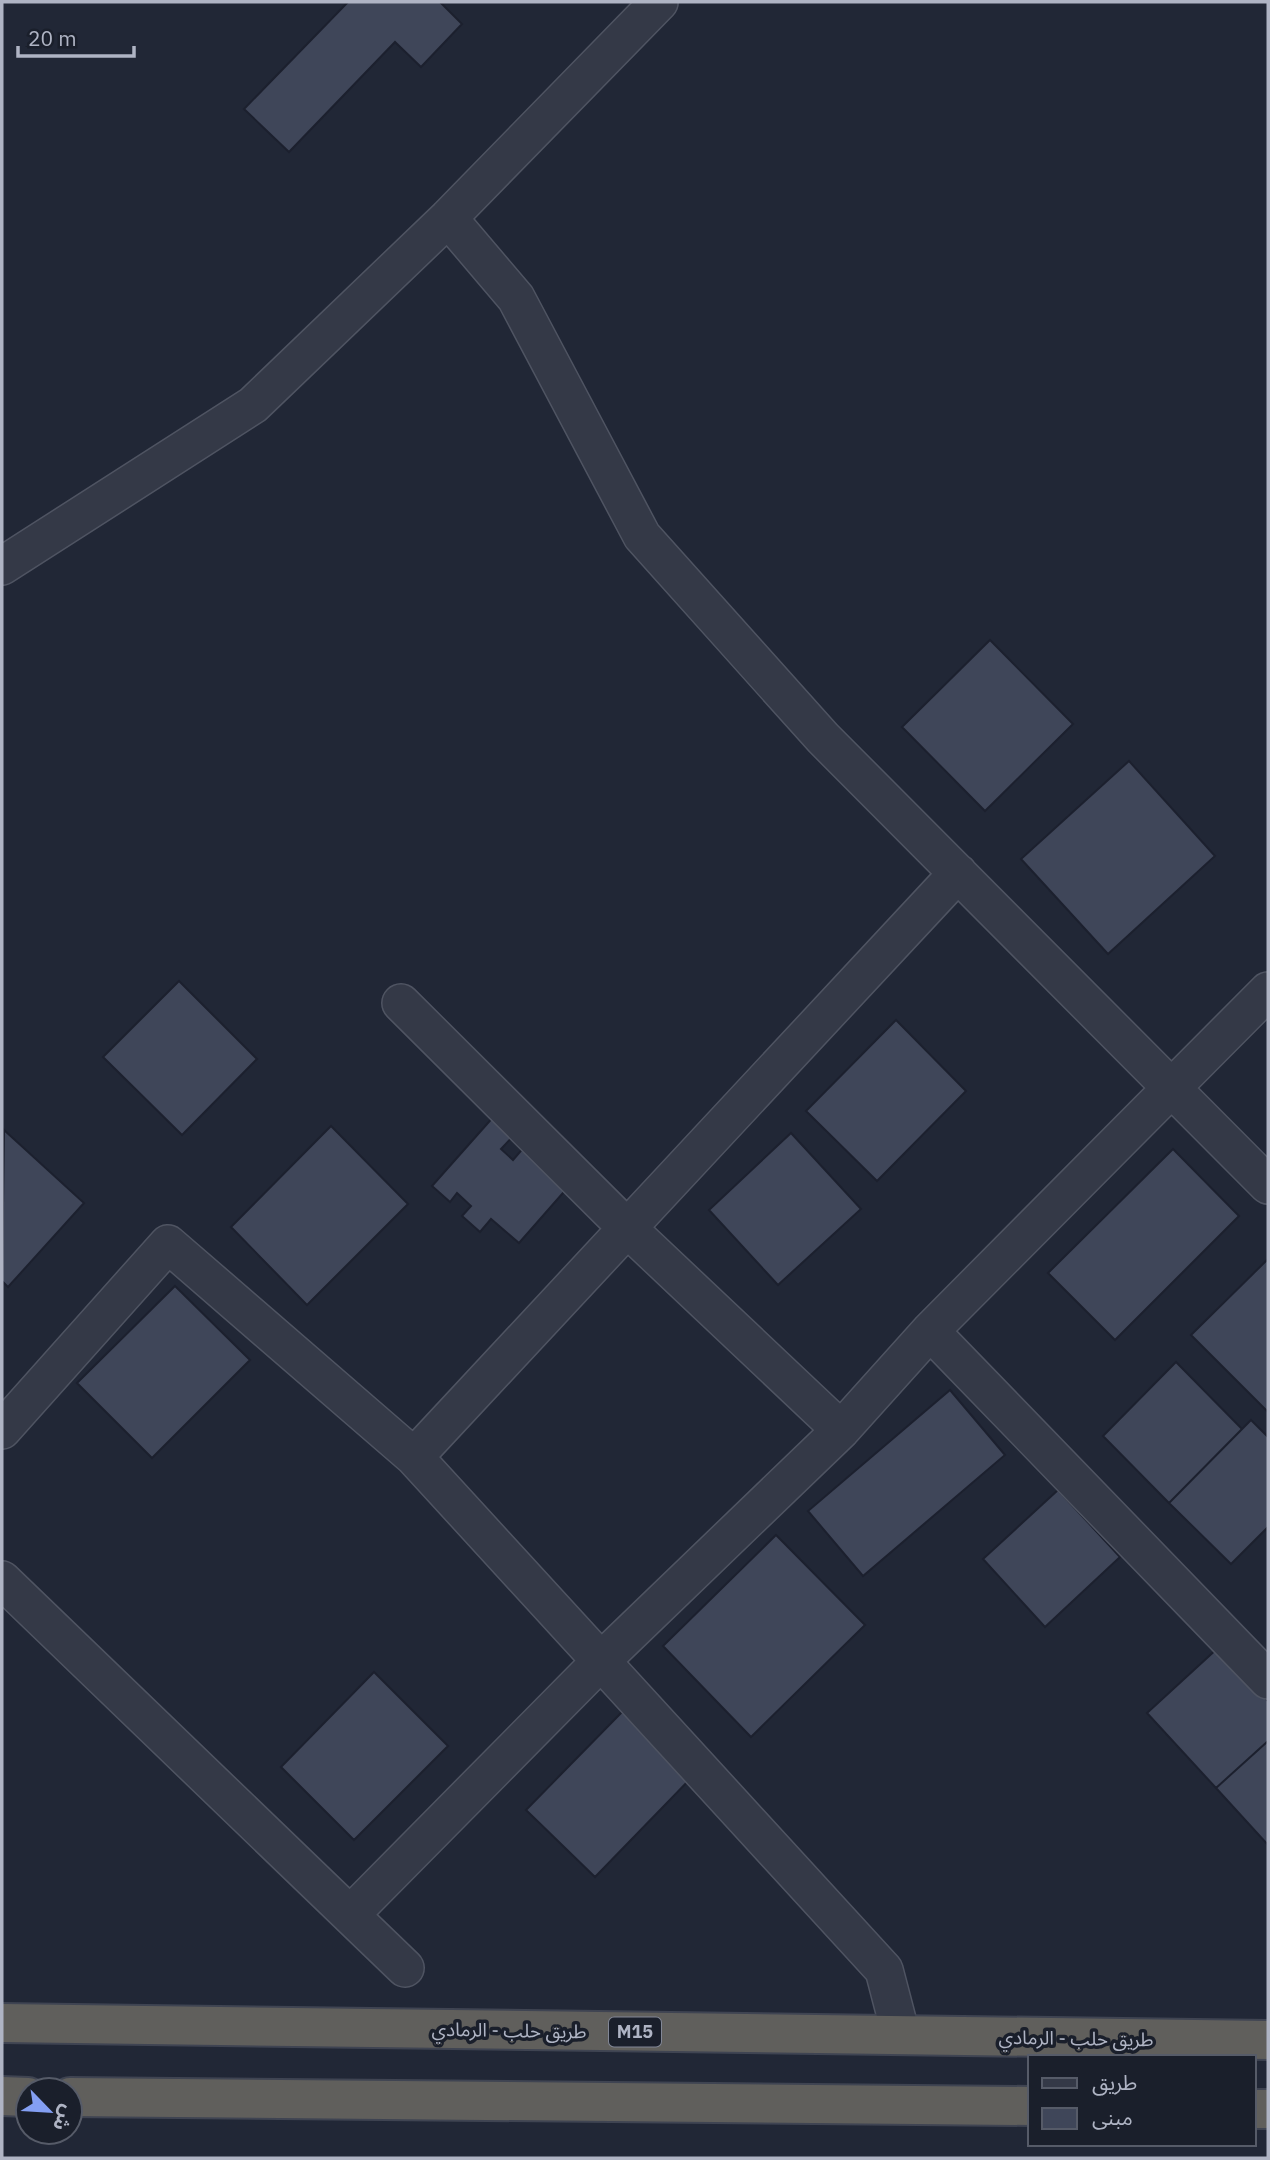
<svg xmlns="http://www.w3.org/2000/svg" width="1270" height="2160" viewBox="0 0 1270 2160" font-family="'IBM Plex Sans','Noto Sans Arabic',sans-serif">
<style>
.building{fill:#3f4659;stroke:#1c202e;stroke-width:2}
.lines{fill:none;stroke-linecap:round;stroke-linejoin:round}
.minor-casing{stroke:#4f5462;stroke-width:40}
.trunk-casing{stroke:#3f4452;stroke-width:42}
.minor{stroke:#343947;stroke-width:37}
.trunk{stroke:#605f5c;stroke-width:38}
.labels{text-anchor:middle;stroke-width:7;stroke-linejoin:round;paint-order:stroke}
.shield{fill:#1a1f2b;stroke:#828796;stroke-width:2}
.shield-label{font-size:18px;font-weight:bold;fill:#afb4c4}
.street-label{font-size:19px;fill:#afb4c4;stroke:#1a1f2b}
</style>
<rect width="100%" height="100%" fill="#212736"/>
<path class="building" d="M348 2H440L462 24 421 67 395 42 289 152 244 109Z
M990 640 1073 724 985 811 902 727Z
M1129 761 1215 856 1108 954 1021 859Z
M179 981 257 1059 182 1135 103 1057Z
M896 1020 966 1091 877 1181 806 1111Z
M495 1115 516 1133 501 1149 513 1160 525 1146 577 1177 519 1243 491 1219 480 1232 462 1216 471 1206 457 1193 450 1202 432 1186Z
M331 1126 408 1204 307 1305 231 1227Z
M4 1130 84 1203 8 1287 2 1281Z
M791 1133 861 1209 778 1285 709 1210Z
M1173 1149 1239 1216 1115 1340 1048 1273Z
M1268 1259V1410L1267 1411 1191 1335Z
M175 1286 250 1360 152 1458 77 1383Z
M1176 1362 1242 1429 1169 1503 1103 1436Z
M950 1390 1005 1455 863 1576 808 1511Z
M1251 1420 1268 1437V1527L1231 1564 1169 1503Z
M1058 1490 1120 1557 1045 1627 983 1559Z
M776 1535 865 1625 751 1737 663 1646Z
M1219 1647 1268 1701V1741L1216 1788 1147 1713Z
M374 1672 448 1746 354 1840 281 1767Z
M623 1711 692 1777 595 1877 526 1810Z
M1268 1741V1845L1216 1788Z"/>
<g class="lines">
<g class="minor-casing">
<path id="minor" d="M448 218 516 298 642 536 823 738 1268 1185
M2 566 253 405 448 218 659 2
M401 1003 626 1227 841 1430
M930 1331 1268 1680
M2 1430 168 1244 414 1457 884 1970 901 2035
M414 1457 958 873
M2 1580 405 1968
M350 1915 601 1661 841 1430 930 1331 1268 991"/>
</g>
<g class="trunk-casing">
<path id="trunk" d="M2 2023 1268 2040
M2 2096 28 2097
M70 2097 1030 2106
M1254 2109H1268"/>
</g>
<use href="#minor" class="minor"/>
<use href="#trunk" class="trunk"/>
</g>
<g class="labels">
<rect class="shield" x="609" y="2017.5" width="52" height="29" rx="5"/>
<g class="shield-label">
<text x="635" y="2038">M15</text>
</g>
<g class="street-label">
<text transform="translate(509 2030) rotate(1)" y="7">طريق حلب - الرمادي</text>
<text transform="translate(1076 2038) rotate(1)" y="7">طريق حلب - الرمادي</text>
</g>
</g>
<rect width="1270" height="2160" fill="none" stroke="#afb4c4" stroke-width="7"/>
<rect x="1028" y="2055" width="228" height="91" fill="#1a1f2b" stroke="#565b68" stroke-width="2"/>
<rect x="1042" y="2078" width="35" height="10" fill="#343947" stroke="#565b68" stroke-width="2"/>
<text x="1092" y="2090" font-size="21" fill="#afb4c4">طريق</text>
<rect x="1042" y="2108" width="35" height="21" fill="#3f4659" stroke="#565b68" stroke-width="2"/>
<text x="1092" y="2125" font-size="21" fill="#afb4c4">مبنى</text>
<g transform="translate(49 2111) rotate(115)"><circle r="33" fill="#1a1f2b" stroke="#565b68" stroke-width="2"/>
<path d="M0-5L12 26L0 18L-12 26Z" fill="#849ff3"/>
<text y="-10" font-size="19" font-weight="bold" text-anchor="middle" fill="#afb4c4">ش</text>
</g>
<path d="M18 46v10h116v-10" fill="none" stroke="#afb4c4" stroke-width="3.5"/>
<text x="28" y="46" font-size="21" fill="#afb4c4" stroke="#1a1f2b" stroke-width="5" paint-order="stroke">20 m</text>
</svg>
